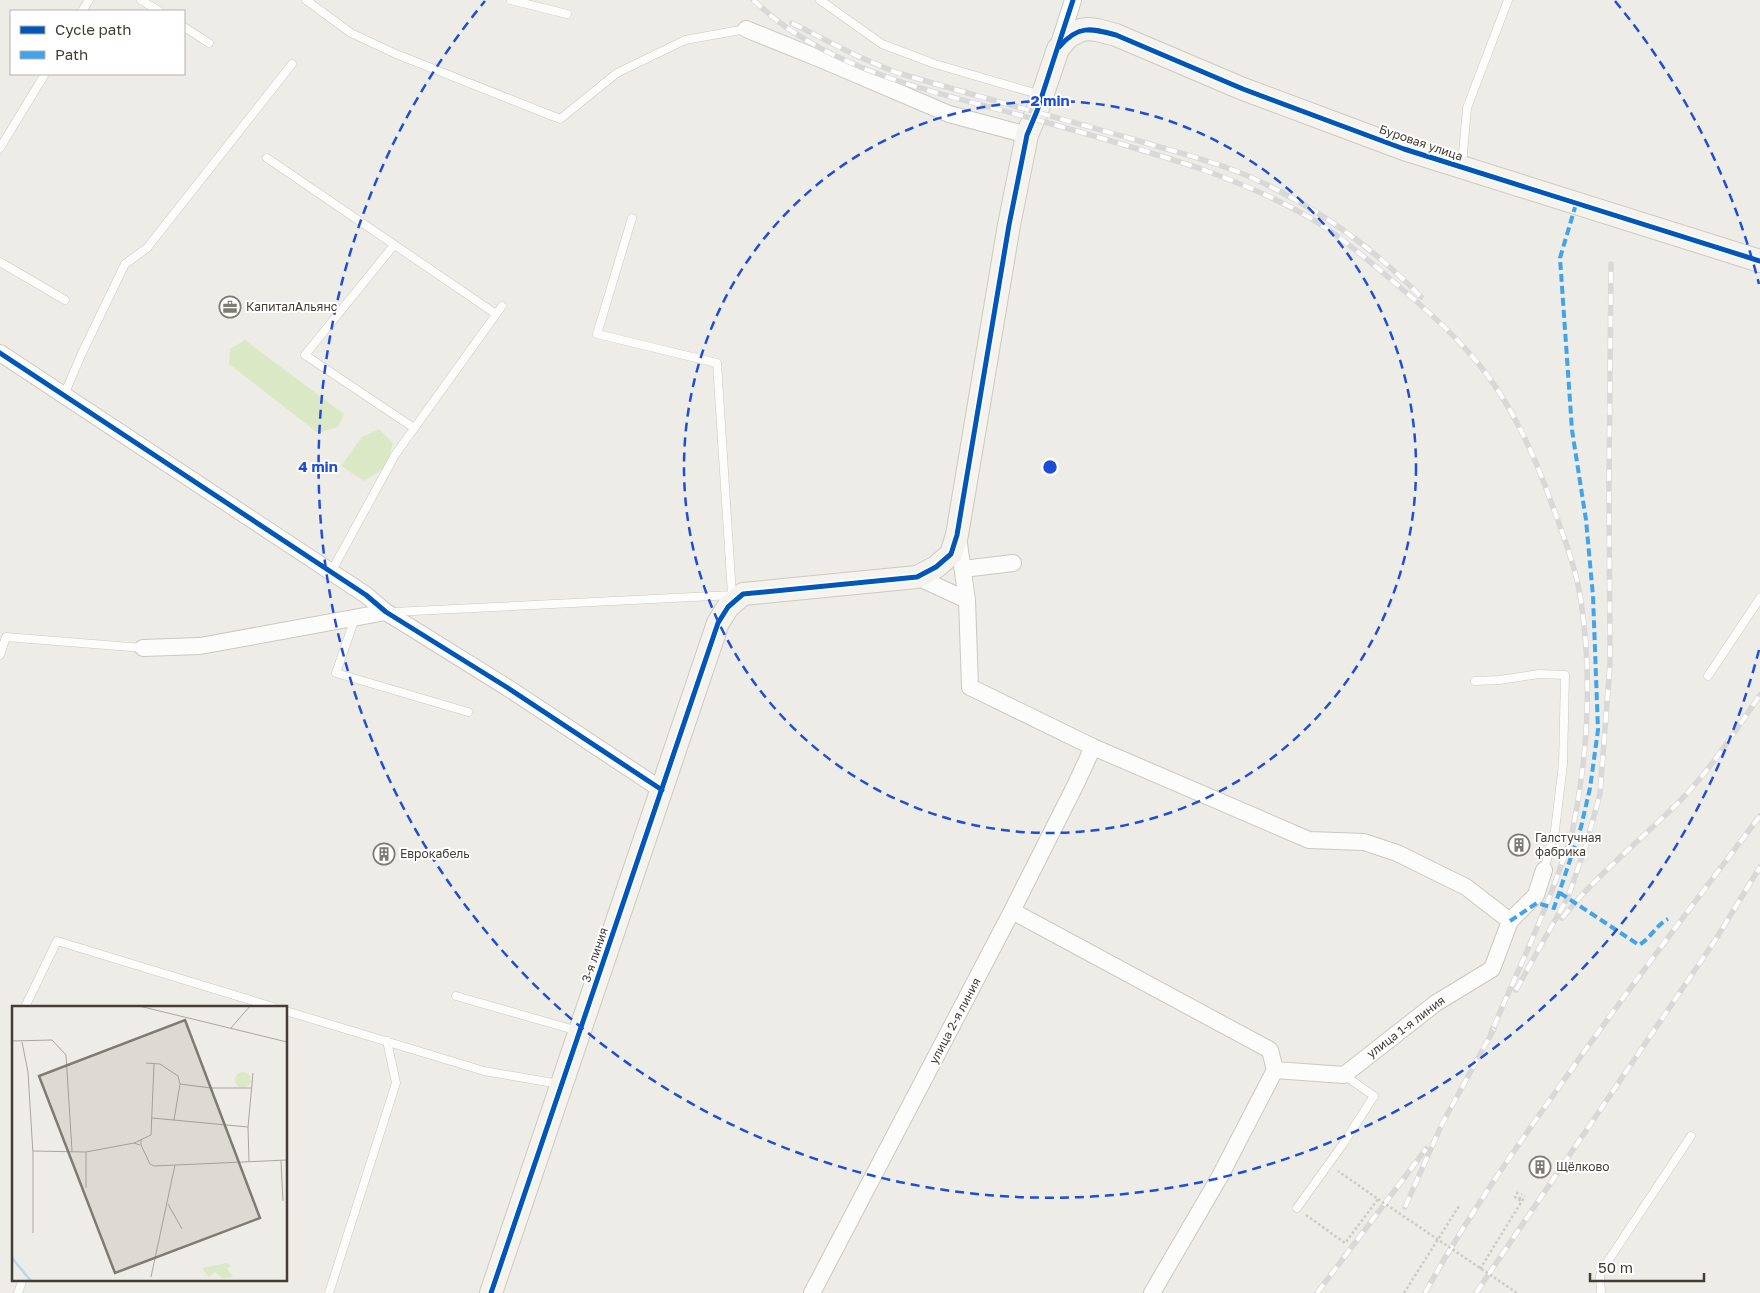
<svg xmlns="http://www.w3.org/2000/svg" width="1760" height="1293" viewBox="0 0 1760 1293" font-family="'Golos Text',sans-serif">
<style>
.green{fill:#dbe8c6}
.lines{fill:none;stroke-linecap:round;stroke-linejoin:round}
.lane-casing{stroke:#cac8c2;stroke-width:9}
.street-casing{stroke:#cac8c2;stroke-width:18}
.secondary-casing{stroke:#cdc9be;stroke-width:24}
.path{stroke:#cccac6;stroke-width:2.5;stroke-dasharray:2.5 2.5;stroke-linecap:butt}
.lane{stroke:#fcfcfb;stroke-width:8}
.street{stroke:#fcfcfb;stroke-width:16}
.secondary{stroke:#f5f3ed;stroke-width:22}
.rail-casing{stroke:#d8d8d7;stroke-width:5.5}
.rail{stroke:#fff;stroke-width:4;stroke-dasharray:11;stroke-linecap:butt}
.path-bridge{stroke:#cccac6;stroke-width:2.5;stroke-dasharray:2.5 2.5;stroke-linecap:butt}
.quiet{stroke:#3fa4eb;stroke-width:4;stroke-dasharray:8 4;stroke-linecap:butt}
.cycleway-casing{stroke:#fff;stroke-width:8}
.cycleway{stroke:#0057b8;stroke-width:5}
.ring{fill:none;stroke:#1d4ed8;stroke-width:2.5;stroke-dasharray:9 6}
.labels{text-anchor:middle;stroke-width:4;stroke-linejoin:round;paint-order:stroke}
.street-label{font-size:12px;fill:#433d34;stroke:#fff}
.poi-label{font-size:12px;fill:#433d34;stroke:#fff;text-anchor:start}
.inset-river{fill:none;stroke:#b7d7ec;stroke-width:2.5}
.inset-road{fill:none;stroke:#aaa69f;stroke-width:1}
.view{fill:#7f7a72;fill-opacity:0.15;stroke:#7f7a72;stroke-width:2.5}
.inset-edge{fill:none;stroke:#433d34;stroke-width:2.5}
.centre{fill:#1d4ed8;stroke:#fff;stroke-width:2.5}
.ring-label{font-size:15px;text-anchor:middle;font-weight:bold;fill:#1d4ed8;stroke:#fff;stroke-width:4;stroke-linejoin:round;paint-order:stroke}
</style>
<rect width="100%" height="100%" fill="#eeece6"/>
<path class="green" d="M245 340 344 414 338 427 318 433 229 364 230 349Z
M379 429 393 443 386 467 364 481 341 466 362 437Z"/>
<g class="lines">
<g class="lane-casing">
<path id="lane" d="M141 0 159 11
M306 0 351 33 396 54 560 119 617 73 685 40 746 29
M511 0 567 14
M820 0 882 44 935 64 1041 95
M82 11 89 0
M184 27 209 43
M0 148 45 74
M267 158 496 314
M1462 165 1467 108 1508 0
M632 218 597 334 717 363 732 595
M394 245 305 355 414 428
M0 262 65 300
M64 395 82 353 125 264 147 248 292 64
M331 572 395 455 502 306
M393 612 733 595
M355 618 336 673 468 712
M0 655 6 637 143 648
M1708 676 1760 598
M1475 681 1499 680 1539 674 1565 675 1563 764 1555 830 1544 870
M456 996 578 1031
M25 1007 57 941 273 1007
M286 1011 484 1071 559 1084
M1297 1208 1343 1144 1374 1096 1344 1075
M18 1293 23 1279
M329 1293 396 1083 387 1041
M1601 1293 1600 1276 1602 1270 1691 1136"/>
</g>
<g class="street-casing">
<path id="street" d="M746 29 825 61 949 114 1027 135
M1058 47 1073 0
M0 353 366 595 386 612 508 688 662 790
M958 537 967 600 970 687 1093 747 1309 840 1364 842 1397 853 1466 887 1510 921
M963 569 1013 563
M917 577 967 600
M143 648 200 646 386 612
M1012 911 1270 1050 1275 1070
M1275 1070 1344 1075 1436 1003 1492 969 1510 921 1536 895 1544 870
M812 1293 1012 911 1076 784 1093 747
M1152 1293 1219 1178 1275 1070"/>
</g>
<g class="secondary-casing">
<path id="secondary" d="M491 1293 718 623 728 607 743 594 917 577 936 567 951 554 957 535 1009 225 1027 135 1037 111 1058 49 1068 37 1081 30 1088 29 1097 30 1116 35 1243 89 1404 149 1760 261"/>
</g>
<path class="path" d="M1518 1192 1515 1197 1521 1201
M1519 1199 1522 1194
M1306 1215 1345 1243 1378 1199 1338 1171
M1480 1269 1525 1196
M1404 1293 1459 1206"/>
<use href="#lane" class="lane"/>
<use href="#street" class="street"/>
<use href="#secondary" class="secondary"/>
<g class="rail-casing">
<path id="rail" d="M753 0C765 10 776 21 789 29 862 79 951 96 1034 119 1091 135 1148 151 1204 170 1245 185 1286 202 1323 226 1348 243 1372 263 1395 283 1428 311 1462 341 1488 376 1515 413 1535 457 1550 499 1561 529 1575 565 1580 595 1593 674 1588 755 1572 833 1568 848 1562 863 1557 877 1538 930 1513 981 1491 1033
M792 23 855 55 895 72C975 96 1056 117 1136 140 1172 151 1214 161 1248 176 1313 205 1372 246 1421 297
M1562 918C1596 876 1638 842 1676 805 1709 772 1734 733 1760 695
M1516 990 1568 897 1586 845 1600 794 1610 664 1609 485 1611 264
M1405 1207 1442 1124 1494 1029
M1317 1293 1426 1149
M1425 1293C1464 1222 1510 1156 1557 1090 1622 997 1691 907 1760 816
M1476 1293 1714 942 1760 867"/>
</g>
<use href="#rail" class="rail"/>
<path class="path-bridge" d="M1378 1199 1517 1293"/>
<path class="quiet" d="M1560 893 1639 945C1651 938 1656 925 1668 919
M1510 921 1537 903 1554 908 1581 827 1590 788 1598 730 1593 596 1586 520 1572 430 1560 258 1576 204"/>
<g class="cycleway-casing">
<path id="cycleway" d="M1059 47C1078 25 1090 28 1116 35L1243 89 1404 149 1760 261
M0 353 366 595 386 612 508 688 662 790
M491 1293 718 623 728 607 743 594 917 577 936 567 951 554 957 535 1009 225 1027 135 1037 111 1073 0"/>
</g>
<use href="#cycleway" class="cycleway"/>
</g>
<g class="ring">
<circle cx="1050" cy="467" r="366"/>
<path d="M1759 650A732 732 0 1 1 485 1M1615 1A732 732 0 0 1 1759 284"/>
</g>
<defs>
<g id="office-ring" transform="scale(1.125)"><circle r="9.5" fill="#fff" stroke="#7f7a72" stroke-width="1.5"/><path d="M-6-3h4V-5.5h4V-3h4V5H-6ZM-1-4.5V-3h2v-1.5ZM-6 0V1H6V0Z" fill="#7f7a72"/></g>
<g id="building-ring" transform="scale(1.125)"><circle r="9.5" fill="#fff" stroke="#7f7a72" stroke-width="1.5"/><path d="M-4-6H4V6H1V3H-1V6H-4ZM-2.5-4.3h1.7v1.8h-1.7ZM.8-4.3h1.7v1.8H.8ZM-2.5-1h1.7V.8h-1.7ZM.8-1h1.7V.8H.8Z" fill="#7f7a72"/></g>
</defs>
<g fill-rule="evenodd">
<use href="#office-ring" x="230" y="307"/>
<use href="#building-ring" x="1519" y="845"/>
<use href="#building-ring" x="384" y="854"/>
<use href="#building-ring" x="1540" y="1167"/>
</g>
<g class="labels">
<g class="street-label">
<text transform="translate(1421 143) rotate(19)" y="4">Буровая улица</text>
<text transform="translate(595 955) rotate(-71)" y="4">3-я линия</text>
<text transform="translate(955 1021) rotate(-62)" y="4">улица 2-я линия</text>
<text transform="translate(1406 1027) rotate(-37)" y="4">улица 1-я линия</text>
</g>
<g class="poi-label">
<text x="246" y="311">КапиталАльянс</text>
<text x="1535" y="842">Галстучная<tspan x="1535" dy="14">фабрика</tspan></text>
<text x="400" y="858">Еврокабель</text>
<text x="1556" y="1171">Щёлково</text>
</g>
</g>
<g transform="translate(12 1006)">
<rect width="275" height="275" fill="#eeece6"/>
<path d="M223 74a8 8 0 1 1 16 0a8 8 0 1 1-16 0ZM215 257 219 260 215 262 221 271 210 272 203 266 197 271 190 262Z" fill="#dbe8c6"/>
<path class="inset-river" d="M0 252 19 275"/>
<path class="inset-road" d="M127 0 275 36M219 22 238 0M0 35 40 34 54 49 60 145M10 36 16 66 21 148V227M134 57 148 58 166 70 168 78M168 78 199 82H239M140 112 236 121M162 114 168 78M129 133V139L138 158 142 160 275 154M122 137 139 129 142 58M21 145 74 146 122 137 128 139M74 146V182M269 155 271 195M237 156 236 121 241 67M156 198 170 223M139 271 163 159"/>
<path class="view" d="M173 14 248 212 103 267 27 70Z"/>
<rect width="275" height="275" class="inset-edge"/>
</g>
<circle cx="1050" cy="467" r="8" class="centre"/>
<g class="ring-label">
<text x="1050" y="106">2 min</text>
<text x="318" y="472">4 min</text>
</g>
<rect x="10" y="10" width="175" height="65" fill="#ffffff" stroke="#b4b1ae"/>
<rect x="20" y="26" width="25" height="8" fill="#0057b8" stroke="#b4b1ae"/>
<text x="55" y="35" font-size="15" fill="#433d34">Cycle path</text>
<rect x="20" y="51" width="25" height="8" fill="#3fa4eb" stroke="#b4b1ae"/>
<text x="55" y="60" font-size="15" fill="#433d34">Path</text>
<path d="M1590 1273v8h114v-8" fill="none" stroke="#433d34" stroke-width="2.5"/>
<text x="1598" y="1273" font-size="15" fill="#433d34" stroke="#ffffff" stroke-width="4" paint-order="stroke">50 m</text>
</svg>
